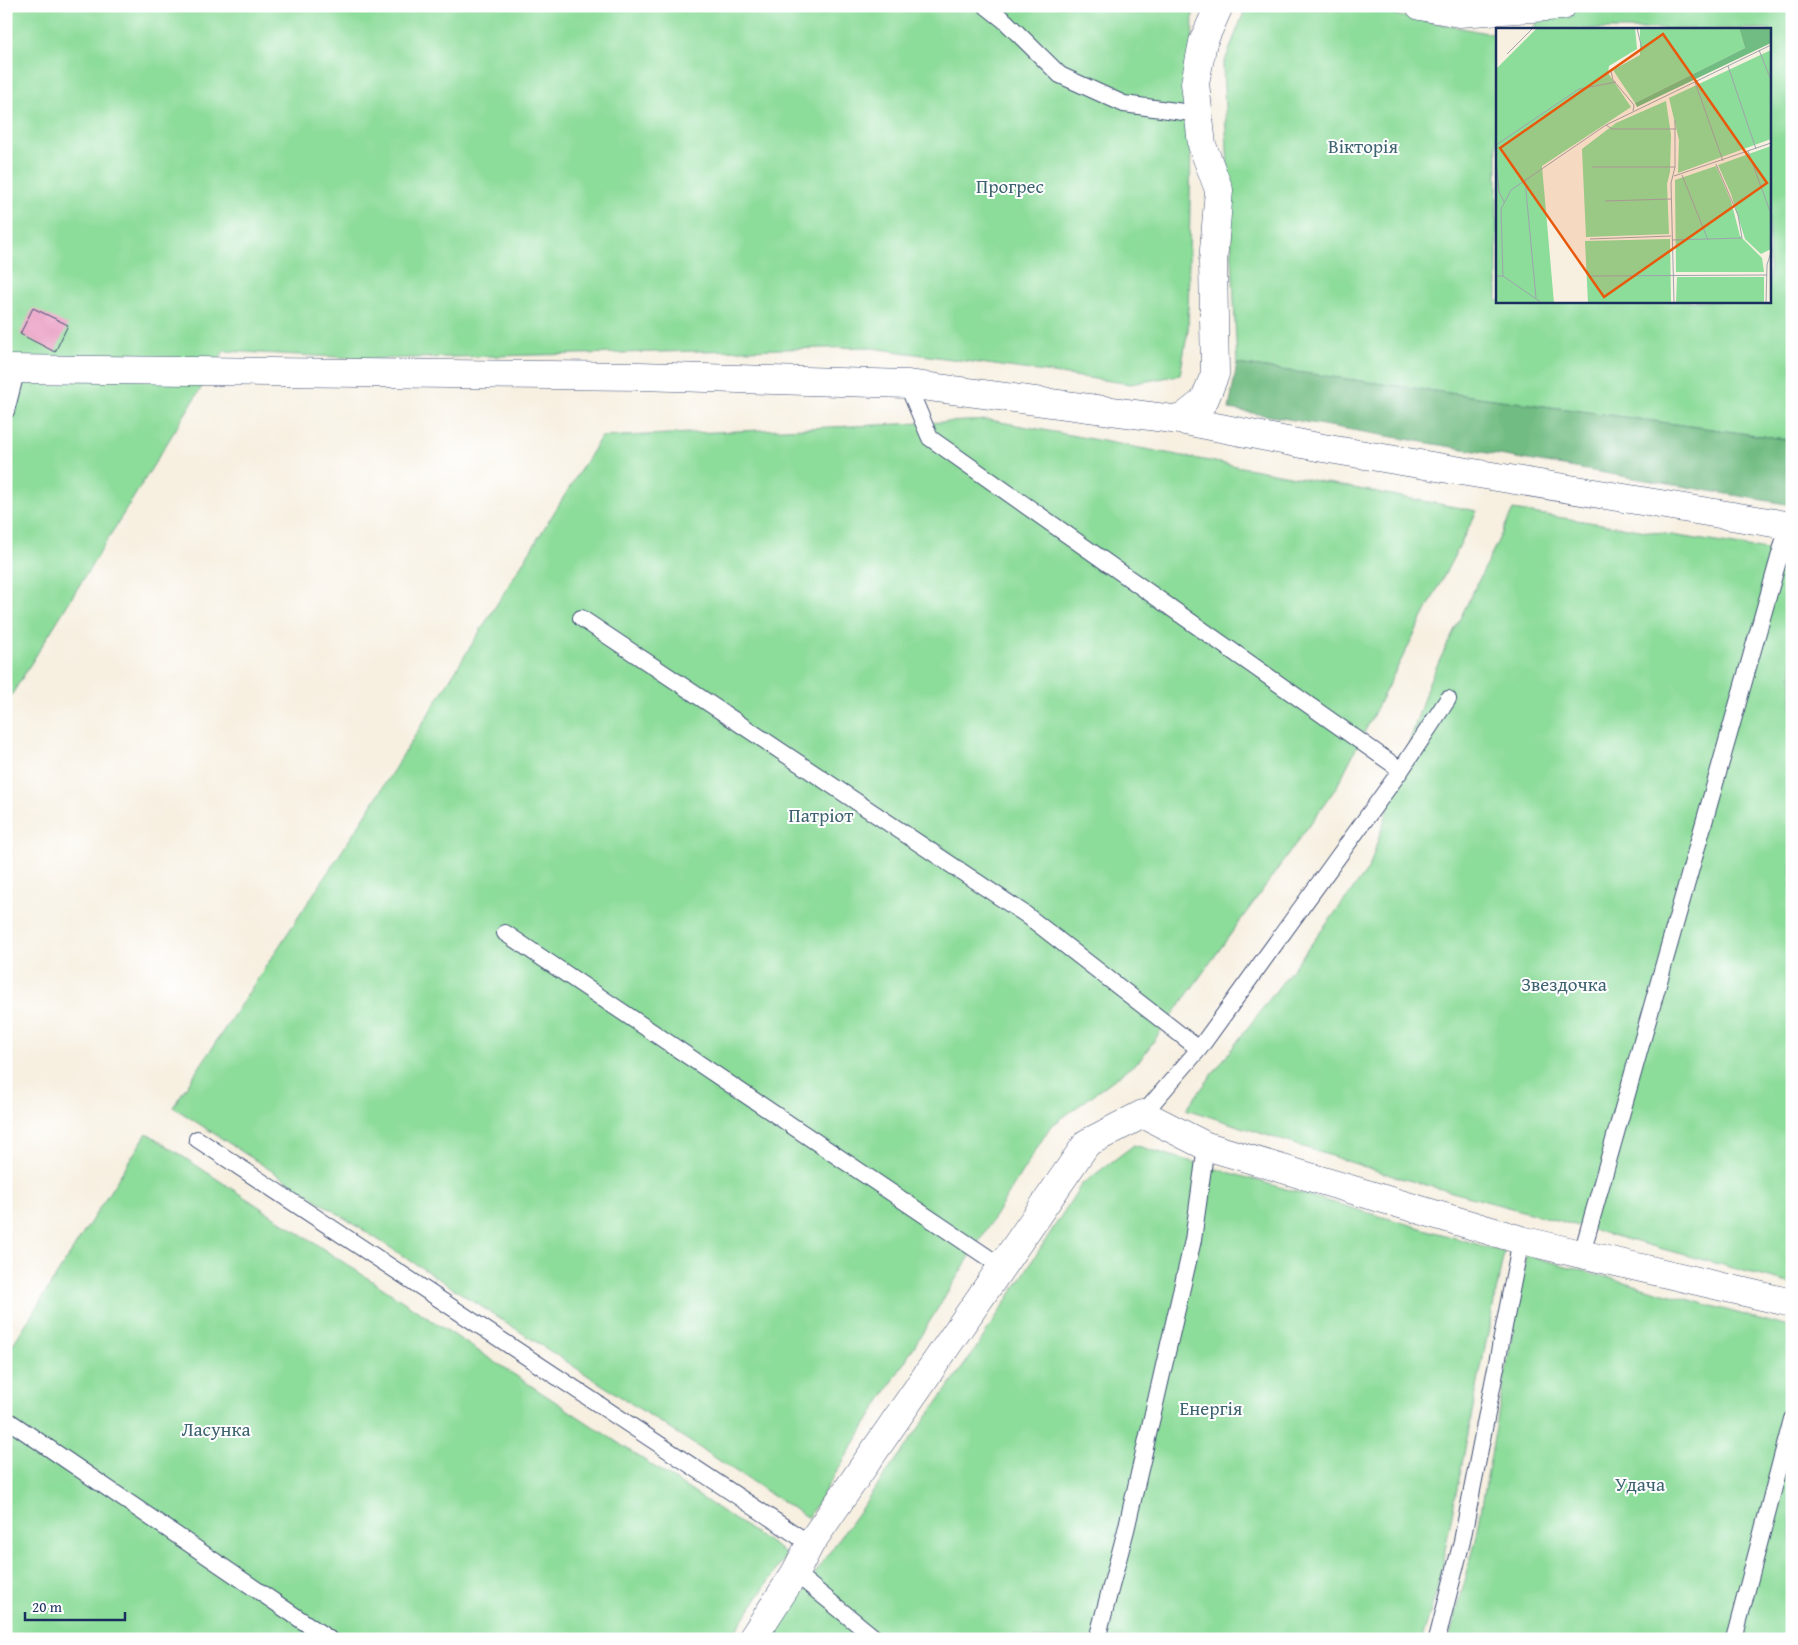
<svg xmlns="http://www.w3.org/2000/svg" width="1798" height="1645" viewBox="0 0 1798 1645" font-family="'Gentium Book Plus',serif">
<style>
.green{fill:#8cdc9a;stroke:#54867c}
.forest{fill:#71bc82;stroke:#467670}
.building{fill:#e795bd}
.lines{fill:none;stroke-linecap:round;stroke-linejoin:round}
.service-casing{stroke:#3c4c72;stroke-width:18}
.minor-casing{stroke:#3c4c72;stroke-width:29}
.service{stroke:#fff;stroke-width:16}
.minor{stroke:#fff;stroke-width:28}
.labels{text-anchor:middle;stroke-width:4;stroke-linejoin:round;paint-order:stroke}
.park-label{font-size:19px;fill:#3d6370;stroke:#fff}
.inset-road{fill:none;stroke:#9fa3ad;stroke-width:1}
.view{fill:#e8590c;fill-opacity:0.15;stroke:#e8590c;stroke-width:2.5}
.inset-edge{fill:none;stroke:#1b2f5e;stroke-width:2.5}
</style>
<rect width="100%" height="100%" fill="#fff"/>
<filter id="ink" filterUnits="userSpaceOnUse"><feTurbulence type="fractalNoise" baseFrequency=".02" numOctaves="2"/><feDisplacementMap in="SourceGraphic" scale="10" xChannelSelector="R" yChannelSelector="G"/><feConvolveMatrix kernelMatrix="1 2 1 2 8 2 1 2 1" color-interpolation-filters="sRGB"/></filter>
<filter id="wash" filterUnits="userSpaceOnUse"><feTurbulence type="fractalNoise" baseFrequency=".0096" numOctaves="4" result="noise"/><feDisplacementMap in="SourceGraphic" scale="20" xChannelSelector="R" yChannelSelector="G"/><feGaussianBlur stdDeviation="1.12" result="paint"/><feColorMatrix in="noise" values="0 0 0 0 0 0 0 0 0 0 0 0 0 0 0 0 0 1.4 0 .05"/><feComposite in="paint" operator="in"/></filter>
<g filter="url(#wash)">
<rect width="100%" height="100%" fill="#f7f0e1"/>
<path class="green" d="M6 6H1193L1188 330 1180 375 1131 384 865 347 373 359 224 351 6 704Z
M1549 6H1792V440L1237 364 1223 66 1246 7 1375 11 1497 35V301H1769V29H1532Z
M990 420 1477 511 1336 788 1140 1060 1050 1127 808 1518 173 1107 363 819 601 437Z
M1513 510 1792 554V1284L1393 1176 1186 1109 1369 868 1429 682Z
M147 1133 787 1554 730 1639H6V1355Z
M1134 1145 1504 1252 1437 1590 1422 1639H775L819 1567 975 1350 1081 1185Z
M1526 1255 1792 1328V1639H1449L1476 1540Z"/>
<path class="forest" d="M1237 364 1792 440V505L1229 409Z"/>
<g id="blocks">
<path class="building" d="M33 308 68 325 55 352 20 334Z"/>
</g>
</g>
<g filter="url(#ink)">
<use href="#blocks" fill-opacity="0" stroke="#3c4c72" stroke-width="1"/>
<g class="lines">
<g class="service-casing">
<path id="service" d="M986 6 1005 21 1060 75 1124 104 1198 114
M907 384 930 438 1401 770
M6 411 17 369
M581 618 1025 914 1199 1049
M505 933 1002 1267
M1143 1114 1199 1049 1401 770 1448 699
M197 1139 810 1544
M1582 1253 1788 526
M9 1421 329 1639
M795 1573 876 1639
M1097 1639 1126 1530 1193 1240 1206 1146
M1437 1639 1462 1541 1521 1240
M1734 1639 1792 1419"/>
</g>
<g class="minor-casing">
<path id="minor" d="M1420 6 1459 13 1562 6
M6 369 640 376 907 384 1180 420 1323 448 1792 526
M1180 420 1204 401 1215 374 1213 262 1219 190 1202 145 1195 83 1203 42 1219 6
M752 1639 795 1573 810 1544 1087 1143 1143 1114 1206 1146 1521 1240 1792 1303"/>
</g>
<use href="#service" class="service"/>
<use href="#minor" class="minor"/>
</g>
</g>
<g class="labels">
<g class="park-label">
<text x="1363" y="153">Вікторія</text>
<text x="1010" y="193">Прогрес</text>
<text x="821" y="822">Патріот</text>
<text x="1564" y="991">Звездочка</text>
<text x="1211" y="1415">Енергія</text>
<text x="216" y="1436">Ласунка</text>
<text x="1640" y="1491">Удача</text>
</g>
</g>
<g transform="translate(1496 28)">
<rect width="275" height="275" fill="#f7f0e1"/>
<path d="M41 0H139L141 21 113 38 112 45 135 79 46 138 58 275H0V41ZM144 0H243L249 20 139 75 117 42 144 27ZM275 22V111L182 145 183 112 173 70ZM170 73 175 107 174 144 171 156 173 206 90 209 86 121 120 95ZM275 118V221L265 226 249 211 235 166 222 137ZM220 138 235 173 244 208 266 230 268 244H180L179 152ZM174 211 175 275H92L89 213ZM181 249H268V275H180Z" fill="#8cdc9a"/>
<path d="M243 0H275V15L141 79 139 75 249 20Z" fill="#71bc82"/>
<path class="inset-road" d="M263 22 275 52M11 26 37 0M232 38 260 121M199 54 227 133M137 83 138 77 117 52 115 43 146 21 141 0M110 97 116 101H180M0 117 83 61 120 54M252 123 275 186M0 131 3 164 8 174M96 139H179M186 147 212 212M178 148 275 115M29 152 40 270M109 173 175 171M94 211 175 208M176 212 246 210 242 187 220 136M0 248H7L46 275M7 248 5 181 15 162 110 97 275 17M95 248 271 247M178 275 175 155 179 139V92M270 275 271 237 275 224"/>
<path class="view" d="M167 6 271 155 108 269 4 120Z"/>
<rect width="275" height="275" class="inset-edge"/>
</g>
<rect width="1798" height="1645" fill="none" stroke="#fff" stroke-width="25"/>
<path d="M25 1612v8h100v-8" fill="none" stroke="#1b2f5e" stroke-width="2.5"/>
<text x="32" y="1612" font-size="15" fill="#1b2f5e" stroke="#ffffff" stroke-width="4" paint-order="stroke">20 m</text>
</svg>
